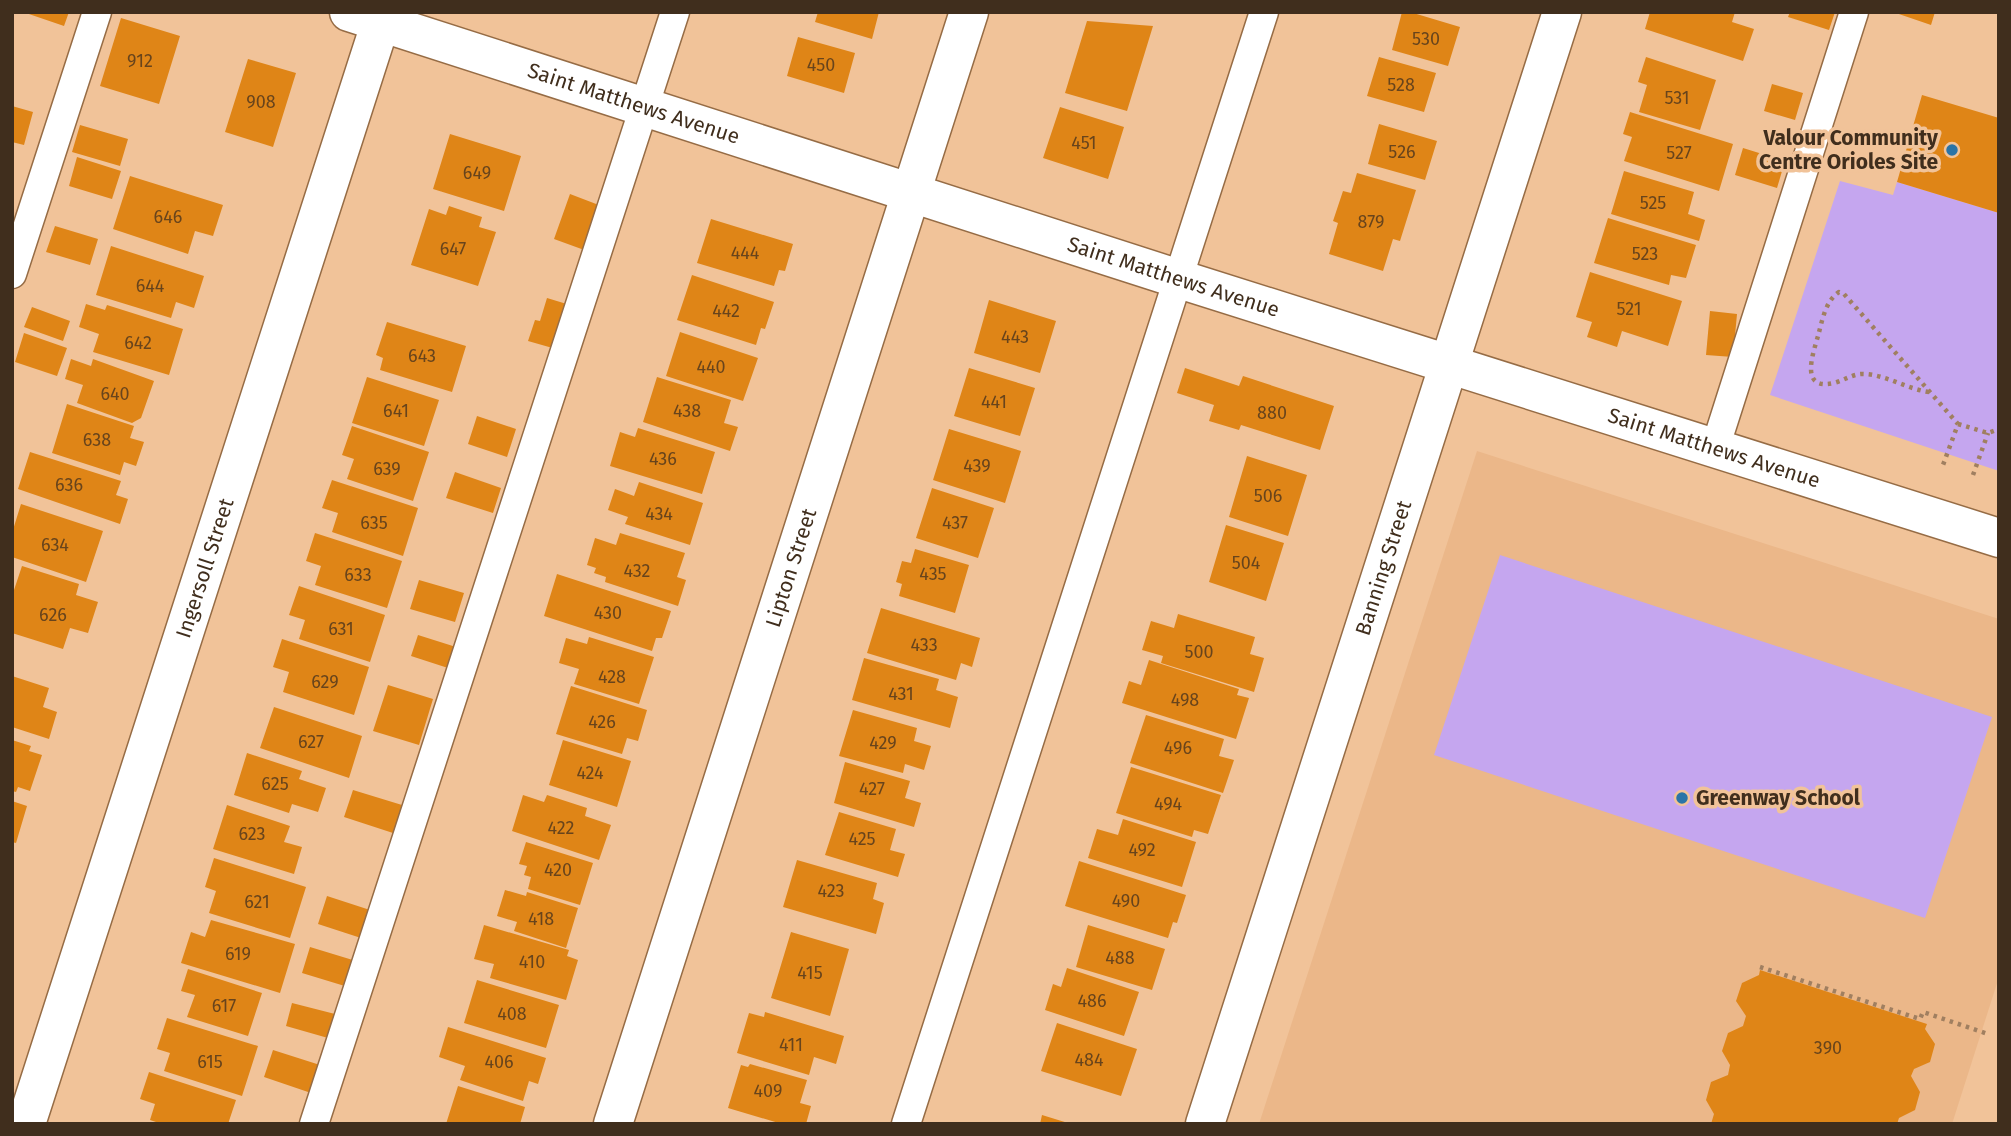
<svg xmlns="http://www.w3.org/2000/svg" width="2011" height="1136" viewBox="0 0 2011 1136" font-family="'Fira Sans',sans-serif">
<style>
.built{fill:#ebb789}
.green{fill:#c5a6ef}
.building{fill:#df8517}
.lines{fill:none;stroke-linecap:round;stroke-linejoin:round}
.service-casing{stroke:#966c45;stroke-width:31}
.minor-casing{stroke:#966c45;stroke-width:41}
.tertiary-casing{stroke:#966c45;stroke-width:41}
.path{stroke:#a07f60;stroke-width:4.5;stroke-dasharray:3.5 5;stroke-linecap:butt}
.service{stroke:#fff;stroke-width:28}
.minor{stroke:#fff;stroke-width:38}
.tertiary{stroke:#fff;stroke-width:38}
.poi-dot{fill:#2a74a7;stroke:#f1c399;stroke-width:2.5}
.labels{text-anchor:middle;stroke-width:7;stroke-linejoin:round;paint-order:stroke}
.number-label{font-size:18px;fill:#68441c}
.street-label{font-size:21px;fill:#402e1d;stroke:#f1c399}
.poi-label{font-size:21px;font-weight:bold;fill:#402e1d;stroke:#f1c399;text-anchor:end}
</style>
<rect width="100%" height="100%" fill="#f1c399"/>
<path class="built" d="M1477 451 1999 619V977L1952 1124H1259Z"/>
<path class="green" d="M1840 181 1893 195 1897 182 1999 213V471L1770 395Z
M1500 555 1992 717 1925 918 1434 755Z"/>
<path class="building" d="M23 12H69L64 26Z
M818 12H879L872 39 815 22Z
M1402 12H1410L1460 27 1448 66 1392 50Z
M1650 12H1735L1732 22 1754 29 1743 61 1645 29Z
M1790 12H1835L1829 30 1788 17Z
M1893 12H1935L1931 25Z
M121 18 180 36 159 104 100 86Z
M1087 21 1153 26 1127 111 1065 93Z
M798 37 855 53 844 93 787 76Z
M1379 57 1436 73 1424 112 1367 96Z
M1646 57 1716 80 1700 130 1639 112 1647 85 1638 82Z
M248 59 296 73 273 147 225 132Z
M1772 84 1803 93 1795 120 1764 111Z
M1922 95 1999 118V213L1897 182Z
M12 106 33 112 24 145 12 142Z
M1060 107 1124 127 1108 179 1043 158Z
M1630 112 1733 144 1719 191 1624 161 1632 137 1623 134Z
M1379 124 1437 141 1425 180 1368 164Z
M80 125 128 139 120 166 72 152Z
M450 134 521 156 504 211 433 189Z
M1743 148 1785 161 1777 188 1735 175Z
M77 157 121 171 112 199 69 186Z
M1624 171 1694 192 1688 214 1705 220 1699 241 1611 214Z
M1357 173 1416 190 1400 241 1393 239 1383 271 1329 254 1338 223 1333 221 1343 191 1351 193Z
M130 176 223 205 213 236 195 231 188 254 113 229Z
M570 194 604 207 587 251 554 239Z
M449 206 482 217 479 227 496 232 478 286 411 265 429 209 446 215Z
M1608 218 1696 245 1686 278 1671 275 1669 285 1594 263Z
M711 219 793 244 785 271 779 270 774 286 697 263Z
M55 226 98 239 90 265 46 252Z
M111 246 204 276 194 308 176 302 171 318 96 295Z
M1590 272 1682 301 1668 346 1622 331 1617 347 1587 337 1592 322 1576 317Z
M692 275 774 302 765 329 761 328 756 345 677 320Z
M547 298 570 305 556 349 528 341 535 320 540 321Z
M989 300 1056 321 1040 373 974 353Z
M86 304 105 310 107 305 183 329 169 375 93 352 99 334 79 327Z
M32 307 70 321 63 341 24 327Z
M1710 311 1737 314 1733 357 1706 355Z
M387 322 466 346 452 392 380 370 383 358 376 355Z
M680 332 758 358 743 401 666 376Z
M24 333 67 348 57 376 15 362Z
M71 359 91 366 93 359 154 381 141 418 132 423 77 403 83 385 65 379Z
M969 368 1035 388 1020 436 954 416Z
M1185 368 1239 386 1243 376 1334 406 1320 450 1241 425 1239 430 1209 421 1214 405 1177 393Z
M367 377 439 400 424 446 352 423Z
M657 377 731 400 724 423 738 427 730 451 643 422Z
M67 404 134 426 130 438 144 442 136 466 124 462 120 475 52 453Z
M477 416 516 429 507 457 468 444Z
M352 426 429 452 413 501 347 479 354 459 342 455Z
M638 428 715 452 702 494 610 466 620 432 635 437Z
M949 429 1021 451 1005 503 933 480Z
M30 452 121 481 116 495 128 499 120 524 18 489Z
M1247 456 1307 475 1288 536 1229 517Z
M455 472 501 488 493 513 446 498Z
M332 480 418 508 403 556 332 532 338 513 322 508Z
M639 482 703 503 690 545 625 524 628 517 608 510 615 489 634 496Z
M932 488 994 508 978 558 916 538Z
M21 504 103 531 86 582 12 557V533Z
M1226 525 1284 543 1266 601 1209 582Z
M315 533 402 561 387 608 315 585 321 566 306 561Z
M620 533 685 553 677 577 686 580 678 606 605 582 606 577 594 573 596 568 587 565 595 538 616 545Z
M915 549 969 565 955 613 899 596 902 584 896 582 902 561 911 563Z
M22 566 79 584 76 595 98 602 88 633 70 628 63 649 12 633V596Z
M557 574 671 611 662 638H656L652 651 544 616Z
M419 580 464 593 455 622 410 609Z
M299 586 385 615 370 662 299 639 305 620 289 615Z
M881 608 980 638 972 667 961 663 956 680 867 653Z
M1178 614 1255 637 1250 654 1264 658 1254 692 1161 663 1163 656 1142 650 1151 621 1174 628Z
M418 635 456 647 448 668 411 656Z
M589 637 654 657 639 704 574 684 579 669 559 663 566 638 587 644Z
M282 639 369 667 354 715 283 692 289 672 273 667Z
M864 658 939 679 936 690 958 697 950 728 852 700Z
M1149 660 1239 689 1237 695 1249 698 1236 739 1122 703 1129 681 1141 685Z
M12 676 49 688 43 707 57 712 49 739 12 727Z
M388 685 433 699 419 745 373 731Z
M571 686 647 710 638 741 627 738 622 754 556 734Z
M274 707 362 736 349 778 260 748Z
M853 710 917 728 914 741 931 746 924 770 905 764 903 773 839 756Z
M1146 715 1224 739 1219 756 1234 760 1223 793 1130 763Z
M12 740 31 746 29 751 42 755 30 791 18 787 16 792 12 791Z
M563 740 631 761 617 807 549 785Z
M247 753 302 771 299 779 326 788 318 812 292 804 289 813 234 795Z
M845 762 910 781 905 798 921 803 914 827 834 803Z
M1131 767 1221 795 1208 834 1194 830 1192 837 1116 813Z
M353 790 402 805 393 833 344 817Z
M523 795 544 802 547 795 587 808 585 816 611 825 599 860 512 831Z
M12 801 27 806 16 843 12 842Z
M227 805 290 826 284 842 302 847 294 874 213 849Z
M839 812 896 829 890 850 905 854 898 877 825 855Z
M1123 819 1196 842 1182 887 1088 858 1097 829 1118 835Z
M526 842 593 863 580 905 528 889 531 877 524 875 527 866 519 864Z
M214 858 306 887 290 938 209 913 216 891 205 887Z
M797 860 877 883 873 899 884 903 876 934 783 907Z
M1079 861 1186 895 1177 923 1173 922 1168 938 1065 906Z
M505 890 526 896 527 892 578 908 566 948 514 931 517 922 497 916Z
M327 896 370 910 361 938 318 924Z
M211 920 295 944 280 993 181 963 191 932 205 937Z
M484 925 569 950 567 956 578 960 566 1000 490 978 494 964 474 959Z
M1088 925 1165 949 1152 990 1076 967Z
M791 932 849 949 830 1016 771 998Z
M310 947 356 961 348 987 302 973Z
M1067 968 1139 992 1124 1036 1045 1010 1053 984 1061 987Z
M188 969 262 993 248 1036 187 1017 195 995 181 991Z
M1760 970 1927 1024 1925 1029 1935 1044 1930 1062 1914 1069 1911 1076 1920 1092 1915 1110 1899 1118 1897 1124H1711L1714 1114 1706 1100 1711 1082 1728 1075 1730 1065 1722 1051 1728 1033 1743 1026 1746 1016 1736 1001 1742 983 1759 975Z
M477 980 559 1005 546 1048 464 1023Z
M292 1003 335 1014 328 1038 286 1026Z
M765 1012 844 1036 836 1064 814 1057 809 1075 737 1053 749 1013 764 1017Z
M167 1018 258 1046 242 1096 164 1071 170 1053 157 1049Z
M1057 1023 1137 1049 1121 1096 1041 1071Z
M448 1027 546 1058 538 1084 529 1081 523 1101 460 1080 465 1066 439 1057Z
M273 1050 320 1065 311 1093 264 1077Z
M750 1064 807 1080 800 1103 811 1106 806 1124H782L728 1108 741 1065 748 1067Z
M149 1072 236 1100 228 1124H162L150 1120 155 1104 140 1099Z
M458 1086 525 1107 520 1124H446Z
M1042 1115 1068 1123V1124H1040Z"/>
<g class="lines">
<g class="service-casing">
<path id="service" d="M12 274 97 12
M1715 448 1854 12
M314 1124 675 12
M906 1124 1264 12"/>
</g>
<g class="minor-casing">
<g id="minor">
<path id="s1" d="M26 1124 384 12"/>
<path id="s2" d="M613 1124 969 12"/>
<path id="s3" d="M1205 1124 1562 12"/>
</g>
</g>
<g class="tertiary-casing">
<g id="tertiary">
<path id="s4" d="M349 12 1179 279 1999 538"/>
</g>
</g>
<path class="path" d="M1929 392C1907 389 1886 375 1865 374 1854 373 1845 380 1834 383 1799 391 1813 354 1818 336 1822 322 1825 301 1839 292L1844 294 1958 424 1943 465
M1958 424 1988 433 1999 429
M1973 475 1988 433
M1760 967 1920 1019 1923 1012 1988 1034"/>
<use href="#service" class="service"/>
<use href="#minor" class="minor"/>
<use href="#tertiary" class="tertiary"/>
</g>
<g class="poi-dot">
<circle cx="1952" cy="150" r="7"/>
<circle cx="1682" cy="798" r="7"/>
</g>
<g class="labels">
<g class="number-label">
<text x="1426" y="45">530</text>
<text x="140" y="67">912</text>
<text x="821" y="71">450</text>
<text x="1401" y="91">528</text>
<text x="1677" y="104">531</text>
<text x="261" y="108">908</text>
<text x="1084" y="149">451</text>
<text x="1402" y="158">526</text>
<text x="1679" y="159">527</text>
<text x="477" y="179">649</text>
<text x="1653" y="209">525</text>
<text x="168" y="223">646</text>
<text x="1371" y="228">879</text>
<text x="453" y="255">647</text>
<text x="745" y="259">444</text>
<text x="1645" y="260">523</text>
<text x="150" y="292">644</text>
<text x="1629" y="315">521</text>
<text x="726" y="317">442</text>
<text x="1015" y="343">443</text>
<text x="138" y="349">642</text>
<text x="422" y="362">643</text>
<text x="711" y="373">440</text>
<text x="115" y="400">640</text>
<text x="994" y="408">441</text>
<text x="396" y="417">641</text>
<text x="687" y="417">438</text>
<text x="1272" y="419">880</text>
<text x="97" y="446">638</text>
<text x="663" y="465">436</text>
<text x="977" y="472">439</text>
<text x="387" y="475">639</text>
<text x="69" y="491">636</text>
<text x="1268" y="502">506</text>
<text x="659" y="520">434</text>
<text x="374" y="529">635</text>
<text x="955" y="529">437</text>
<text x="55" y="551">634</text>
<text x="1246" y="569">504</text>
<text x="637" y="577">432</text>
<text x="933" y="580">435</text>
<text x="358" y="581">633</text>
<text x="608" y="619">430</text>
<text x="53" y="621">626</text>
<text x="341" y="635">631</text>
<text x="924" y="651">433</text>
<text x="1199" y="658">500</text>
<text x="612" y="683">428</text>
<text x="325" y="688">629</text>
<text x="901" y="700">431</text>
<text x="1185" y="706">498</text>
<text x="602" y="728">426</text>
<text x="311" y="748">627</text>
<text x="883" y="749">429</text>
<text x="1178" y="754">496</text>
<text x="590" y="779">424</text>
<text x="275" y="790">625</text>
<text x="872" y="795">427</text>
<text x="1168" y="810">494</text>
<text x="561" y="834">422</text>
<text x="252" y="840">623</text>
<text x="862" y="845">425</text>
<text x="1142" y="856">492</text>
<text x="558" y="876">420</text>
<text x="831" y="897">423</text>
<text x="1126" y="907">490</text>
<text x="257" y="908">621</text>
<text x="541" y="925">418</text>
<text x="238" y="960">619</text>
<text x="1120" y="964">488</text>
<text x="532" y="968">410</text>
<text x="810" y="979">415</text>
<text x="1092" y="1007">486</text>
<text x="224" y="1012">617</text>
<text x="512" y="1020">408</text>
<text x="791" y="1051">411</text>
<text x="1828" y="1054">390</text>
<text x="1089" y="1066">484</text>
<text x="210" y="1068">615</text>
<text x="499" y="1068">406</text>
<text x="768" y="1097">409</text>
</g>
<g class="street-label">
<text dy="7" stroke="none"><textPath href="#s4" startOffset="299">Saint Matthews Avenue</textPath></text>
<text dy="7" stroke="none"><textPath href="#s4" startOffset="866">Saint Matthews Avenue</textPath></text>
<text dy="7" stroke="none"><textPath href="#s4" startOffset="1433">Saint Matthews Avenue</textPath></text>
<text dy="7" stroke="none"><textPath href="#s1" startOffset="584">Ingersoll Street</textPath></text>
<text dy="7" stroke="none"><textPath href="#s2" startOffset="584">Lipton Street</textPath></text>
<text dy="7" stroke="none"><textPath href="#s3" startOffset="584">Banning Street</textPath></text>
</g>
<g class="poi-label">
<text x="1938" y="145">Valour Community<tspan x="1938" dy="24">Centre Orioles Site</tspan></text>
<text x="1696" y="805" text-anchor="start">Greenway School</text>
</g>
</g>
<rect width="2011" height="1136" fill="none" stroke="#402e1d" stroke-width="28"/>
</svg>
